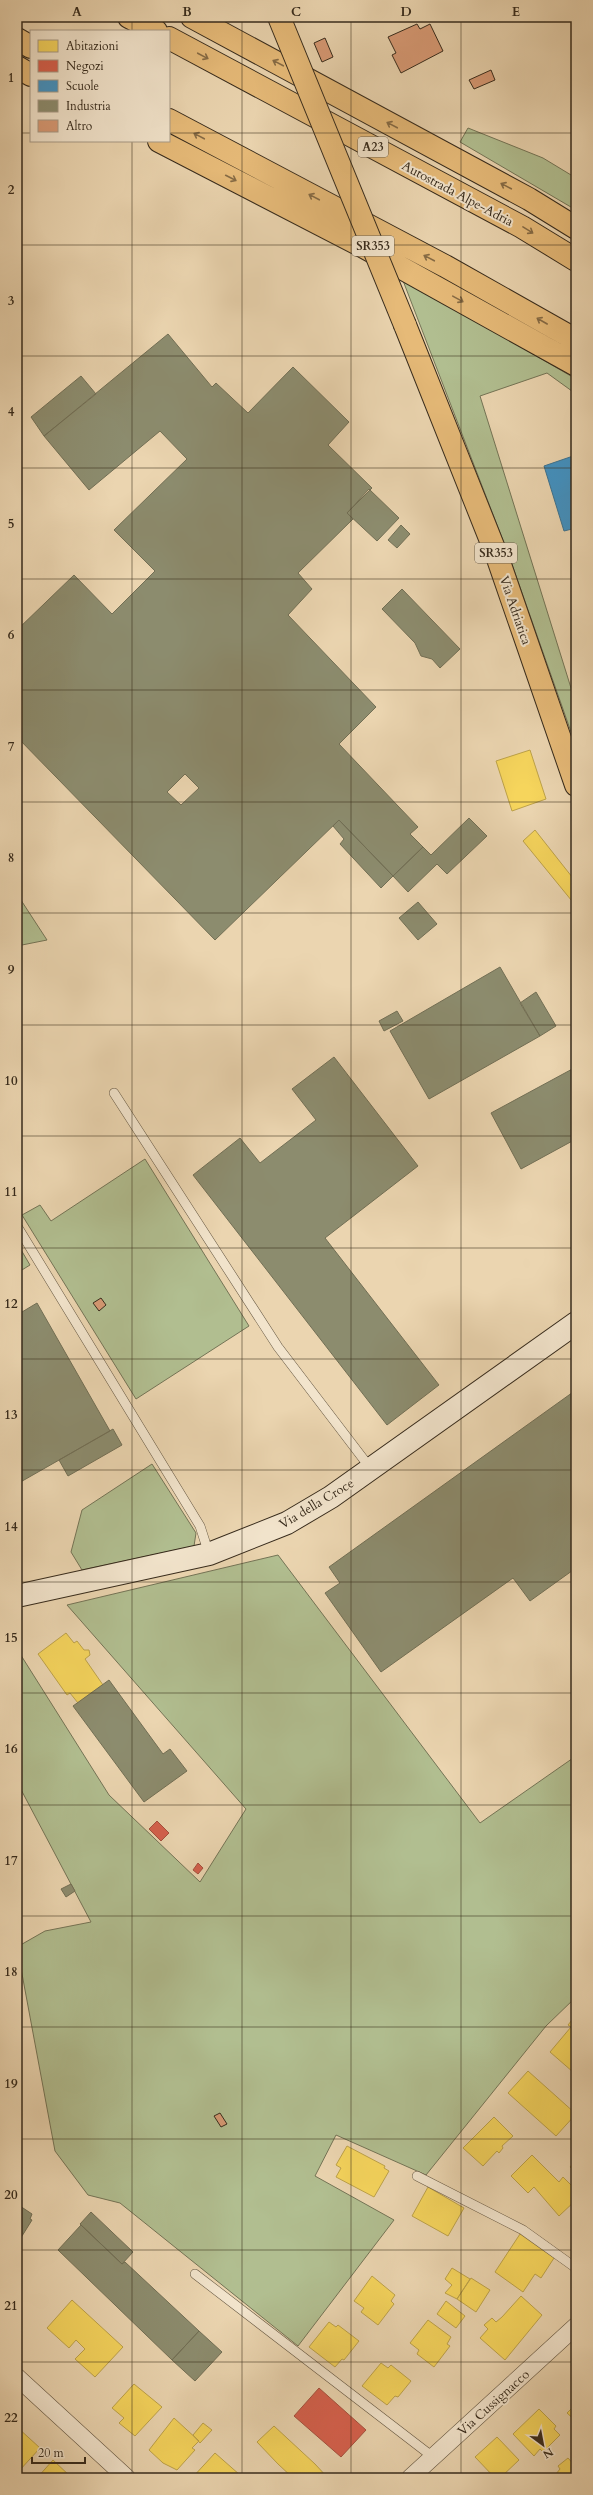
<svg xmlns="http://www.w3.org/2000/svg" width="593" height="2495" viewBox="0 0 593 2495" font-family="Cardo,serif">
<style>
.green{fill:#b1be90;stroke:#747456}
.homes{fill:#f6d55c;stroke:#bda249}
.shops{fill:#d6604d;stroke:#a6503e}
.schools{fill:#4393c3;stroke:#3f7491}
.industry{fill:#8c8c6e;stroke:#726f55;fill-rule:evenodd}
.building{fill:#d89a75;stroke:#372b1c}
.lines{fill:none;stroke-linecap:round;stroke-linejoin:round}
.service-casing{stroke:#645641;stroke-width:10}
.minor-casing{stroke:#645641;stroke-width:18}
.secondary-casing{stroke:#372b1c;stroke-width:24}
.primary-casing{stroke:#372b1c;stroke-width:24}
.motorway-casing{stroke:#372b1c;stroke-width:24}
.service{stroke:#f2e4cc;stroke-width:9}
.minor{stroke:#f2e4cc;stroke-width:17}
.secondary{stroke:#f2e4cc;stroke-width:22}
.primary{stroke:#e6ba78;stroke-width:22}
.motorway{stroke:#e6ba78;stroke-width:22}
.primary-bridge-casing{stroke:#372b1c;stroke-width:24;stroke-linecap:butt}
.primary-bridge{stroke:#e6ba78;stroke-width:22}
.oneway{stroke:#866b45}
.grid{fill:none;stroke:#372b1c;stroke-width:1;stroke-opacity:0.55}
.labels{text-anchor:middle;stroke-width:4;stroke-linejoin:round;paint-order:stroke}
.shield{fill:#f2e4cc;stroke:#6f6251;stroke-width:1}
.shield-label{font-size:12px;font-weight:bold;fill:#372b1c}
.street-label{font-size:13px;fill:#372b1c;stroke:#f2e4cc}
.neatline{fill:none;stroke:#372b1c;stroke-width:1.5}
.grid-label{font-size:13px;text-anchor:middle;font-weight:bold;fill:#372b1c}
</style>
<rect width="100%" height="100%" fill="#ebd5b0"/>
<filter id="stains"><feTurbulence type="fractalNoise" baseFrequency=".005" numOctaves="4"/><feColorMatrix values="0 0 0 0 .2 0 0 0 0 .09 0 0 0 0 .02 0 0 0 .5 -.17"/></filter>
<radialGradient id="worn" r=".72"><stop offset=".6" stop-color="#630" stop-opacity="0"/><stop offset="1" stop-color="#630" stop-opacity=".3"/></radialGradient>
<path class="green" d="M468 128 543 158 576 178V210L460 142Z
M402 278 576 379V394L547 373 480 396 576 704V746L509 556Z
M17 894 47 940 17 946Z
M145 1159 249 1326 136 1399 22 1215 40 1205 51 1221Z
M17 1243 30 1265 17 1273Z
M152 1464 196 1533 194 1546 82 1570 71 1552 82 1510Z
M278 1555 480 1823 576 1756V1997L546 2026 426 2175 336 2135 315 2176 394 2220 298 2346 120 2203 88 2195 55 2151 17 1947 45 1931 91 1922 17 1782V1649L109 1795 200 1882 246 1809 67 1605Z"/>
<path class="homes" d="M530 750 546 799 512 811 496 761Z
M535 830 576 882V906L523 841Z
M66 1633 74 1643 77 1641 84 1650H89L90 1655 85 1659 103 1685 78 1703 70 1693 67 1695 38 1654Z
M576 2015V2068L573 2072 550 2052 571 2027 568 2025Z
M528 2071 576 2114 556 2136 508 2093Z
M494 2117 513 2136 502 2146 503 2148 499 2153 497 2151 483 2166 463 2148Z
M347 2146 385 2166 384 2168 389 2171 374 2197 336 2177 341 2168 336 2165Z
M532 2155 559 2182 563 2177 576 2190V2200L559 2216 534 2187 528 2193 511 2176Z
M576 2160V2173L570 2167Z
M428 2187 464 2208 448 2236 412 2216Z
M520 2234 554 2258 541 2278 535 2274 523 2292 495 2272Z
M452 2268 470 2279 457 2299 445 2293 452 2285 445 2279Z
M372 2276 395 2295 391 2301 394 2304 378 2325 361 2312 364 2308 354 2301Z
M471 2278 490 2290 476 2312 457 2299Z
M521 2296 542 2315 505 2360 480 2338 488 2329 484 2325 492 2318 496 2322 502 2317Z
M72 2300 123 2347 95 2377 75 2359 85 2349 76 2340 69 2348 47 2328Z
M446 2301 465 2316 456 2328 437 2314Z
M428 2320 451 2337 447 2344 450 2346 434 2367 417 2354 419 2350 410 2343Z
M329 2322 336 2327 338 2325 359 2341 344 2360 342 2359 335 2367 309 2347Z
M381 2363 388 2368 391 2365 411 2381 398 2397 395 2396 387 2405 362 2386Z
M134 2384 162 2407 135 2436 119 2423 124 2418 112 2408Z
M576 2404V2421L567 2413Z
M539 2409 556 2426 554 2429 560 2435 543 2452 540 2449 534 2456 513 2434Z
M174 2418 199 2441 192 2448 195 2450 177 2470 163 2463 149 2450Z
M203 2423 212 2430 200 2443 193 2435Z
M274 2426 315 2464 328 2478H293L278 2464 257 2442Z
M17 2427 40 2448 19 2471 17 2470Z
M497 2437 519 2460 500 2478H495L475 2457Z
M215 2453 240 2475 238 2478H192Z
M568 2458 576 2467 572 2475 575 2478H559L556 2474 560 2469 558 2466Z
M53 2460 72 2478H37Z"/>
<path class="shops" d="M157 1821 169 1833 161 1841 149 1829Z
M198 1863 203 1868 198 1874 193 1870Z
M319 2388 366 2430 341 2457 294 2416Z"/>
<path class="schools" d="M576 455V528L564 531 544 466Z"/>
<path class="industry" d="M168 334 212 387 216 383 248 413 293 367 349 422 328 445 372 488 347 513 353 519 298 573 312 589 288 615 376 707 339 744 418 827 410 834 423 847 393 876 339 820 215 940 17 737V630L74 575 112 614 155 571 114 530 187 459 160 431 89 490 44 436ZM185 774 199 788 181 805 167 792Z
M81 376 96 394 44 436 31 417Z
M369 489 399 518 377 541 347 513Z
M401 525 410 534 397 548 388 540Z
M402 589 460 649 440 668 432 659 421 656 415 643 382 609Z
M469 818 487 836 447 874 437 864 408 892 393 876 423 847 431 855Z
M339 820 393 876 381 888 340 844 344 839 333 826Z
M418 902 437 924 418 940 399 918Z
M500 967 540 1036 429 1099 390 1031Z
M536 992 556 1026 540 1036 520 1003Z
M397 1011 403 1021 384 1031 379 1021Z
M334 1057 418 1166 325 1238 439 1385 387 1425 193 1175 240 1138 260 1163 316 1120 292 1089Z
M576 1067V1139L521 1169 491 1113Z
M37 1303 110 1431 17 1484V1315Z
M576 1390V1568L530 1601 513 1578 381 1672 325 1593 340 1583 329 1567Z
M113 1429 122 1445 68 1476 59 1460Z
M109 1680 163 1754 170 1749 187 1771 144 1802 73 1706Z
M71 1884 75 1891 66 1897 61 1889Z
M17 2204 32 2214 30 2219 32 2220 17 2244Z
M91 2212 133 2252 122 2264 80 2224Z
M81 2225 122 2264 125 2262 199 2331 172 2360 58 2250Z
M199 2331 222 2352 195 2381 172 2360Z"/>
<path class="building" d="M417 24 420 29 430 24 443 51 401 73 392 55 396 53 388 37Z
M325 38 333 57 322 62 314 43Z
M491 70 495 80 474 89 469 80Z
M101 1298 106 1305 99 1311 93 1303Z
M220 2113 227 2124 221 2127 214 2116Z"/>
<g class="lines">
<g class="service-casing">
<path id="service" d="M114 1093 278 1347 371 1469
M17 1226 200 1526 209 1554
M417 2176 523 2230 576 2268
M195 2274 433 2457"/>
</g>
<g class="minor-casing">
<path id="minor" d="M17 2377 127 2478
M410 2478 576 2326"/>
</g>
<g class="secondary-casing">
<path id="secondary" d="M17 1596 209 1554 287 1523 331 1497 576 1323"/>
</g>
<g class="primary-casing">
<path id="primary" d="M405 325 497 556 576 785"/>
</g>
<g class="motorway-casing">
<path id="motorway" d="M129 17 156 31
M192 17 529 199 576 228
M169 38 522 227 576 260
M17 39 31 47
M17 67 31 75
M169 120 445 266 576 340
M159 141 362 246 576 365"/>
</g>
<use href="#service" class="service"/>
<use href="#minor" class="minor"/>
<use href="#secondary" class="secondary"/>
<use href="#primary" class="primary"/>
<use href="#motorway" class="motorway"/>
<g class="primary-bridge-casing">
<path id="primary-bridge" d="M279 17 405 325"/>
</g>
<use href="#primary-bridge" class="primary-bridge"/>
</g>
<defs><path id="oneway-shaft" d="M-6 0H5M1.5-3L5.5 0L1.5 3" fill="none" stroke-width="1.6" stroke-linecap="round" stroke-linejoin="round"/></defs>
<g class="oneway">
<use href="#oneway-shaft" transform="translate(203 56) rotate(28)"/>
<use href="#oneway-shaft" transform="translate(278 63) rotate(-152)"/>
<use href="#oneway-shaft" transform="translate(392 125) rotate(-152)"/>
<use href="#oneway-shaft" transform="translate(199 136) rotate(-152)"/>
<use href="#oneway-shaft" transform="translate(231 178) rotate(27)"/>
<use href="#oneway-shaft" transform="translate(506 186) rotate(-152)"/>
<use href="#oneway-shaft" transform="translate(314 197) rotate(-152)"/>
<use href="#oneway-shaft" transform="translate(528 230) rotate(32)"/>
<use href="#oneway-shaft" transform="translate(429 258) rotate(-152)"/>
<use href="#oneway-shaft" transform="translate(458 299) rotate(29)"/>
<use href="#oneway-shaft" transform="translate(542 321) rotate(-150)"/>
</g>
<path class="grid" d="M132 17V31M242 17V2478M351 17V2478M461 17V2478M17 133H31M169 133H576M132 141V2478M17 245H576M17 356H576M17 468H576M17 579H576M17 690H576M17 802H576M17 913H576M17 1025H576M17 1136H576M17 1248H576M17 1359H576M17 1470H576M17 1582H576M17 1693H576M17 1805H576M17 1916H576M17 2027H576M17 2139H576M17 2250H576M17 2362H576"/>
<g class="labels">
<g class="shield">
<rect x="358" y="137" width="30" height="20" rx="3"/>
<rect x="352" y="236" width="42" height="20" rx="3"/>
<rect x="475" y="543" width="42" height="20" rx="3"/>
</g>
<g class="shield-label">
<text x="373" y="151">A23</text>
<text x="373" y="250">SR353</text>
<text x="496" y="557">SR353</text>
</g>
<g class="street-label">
<text transform="translate(458 193) rotate(28)" y="5">Autostrada Alpe-Adria</text>
<text transform="translate(516 610) rotate(71)" y="5">Via Adriatica</text>
<text transform="translate(316 1503) rotate(-31)" y="5">Via della Croce</text>
<text transform="translate(493 2402) rotate(-42)" y="5">Via Cussignacco</text>
</g>
</g>
<rect width="593" height="2495" fill="none" stroke="#ebd5b0" stroke-width="44"/>
<rect x="30" y="30" width="140" height="112" fill="#f2e4cc" stroke="#a79a86"/>
<rect x="38" y="40" width="20" height="12" fill="#f6d55c" stroke="#a79a86"/>
<text x="66" y="50" font-size="12" fill="#372b1c">Abitazioni</text>
<rect x="38" y="60" width="20" height="12" fill="#d6604d" stroke="#a79a86"/>
<text x="66" y="70" font-size="12" fill="#372b1c">Negozi</text>
<rect x="38" y="80" width="20" height="12" fill="#4393c3" stroke="#a79a86"/>
<text x="66" y="90" font-size="12" fill="#372b1c">Scuole</text>
<rect x="38" y="100" width="20" height="12" fill="#8c8c6e" stroke="#a79a86"/>
<text x="66" y="110" font-size="12" fill="#372b1c">Industria</text>
<rect x="38" y="120" width="20" height="12" fill="#d89a75" stroke="#a79a86"/>
<text x="66" y="130" font-size="12" fill="#372b1c">Altro</text>
<g transform="translate(543 2445) rotate(148)" stroke="#f2e4cc" stroke-width="3" paint-order="stroke">
<path d="M0-3L7 15L0 10L-7 15Z" fill="#372b1c"/>
<text y="-6" font-size="11" font-weight="bold" text-anchor="middle" fill="#372b1c">N</text>
</g>
<path d="M32 2457v6h53v-6" fill="none" stroke="#372b1c" stroke-width="2"/>
<text x="38" y="2457" font-size="12" fill="#372b1c" stroke="#f2e4cc" stroke-width="3" paint-order="stroke">20 m</text>
<rect x="22" y="22" width="549" height="2451" class="neatline"/>
<g class="grid-label">
<text x="77" y="16">A</text>
<text x="187" y="16">B</text>
<text x="296" y="16">C</text>
<text x="406" y="16">D</text>
<text x="516" y="16">E</text>
<text x="11" y="82">1</text>
<text x="11" y="194">2</text>
<text x="11" y="305">3</text>
<text x="11" y="416">4</text>
<text x="11" y="528">5</text>
<text x="11" y="639">6</text>
<text x="11" y="751">7</text>
<text x="11" y="862">8</text>
<text x="11" y="974">9</text>
<text x="11" y="1085">10</text>
<text x="11" y="1196">11</text>
<text x="11" y="1308">12</text>
<text x="11" y="1419">13</text>
<text x="11" y="1531">14</text>
<text x="11" y="1642">15</text>
<text x="11" y="1753">16</text>
<text x="11" y="1865">17</text>
<text x="11" y="1976">18</text>
<text x="11" y="2088">19</text>
<text x="11" y="2199">20</text>
<text x="11" y="2310">21</text>
<text x="11" y="2422">22</text>
</g>
<rect width="100%" height="100%" filter="url(#stains)"/>
<rect width="100%" height="100%" fill="url(#worn)"/>
</svg>
